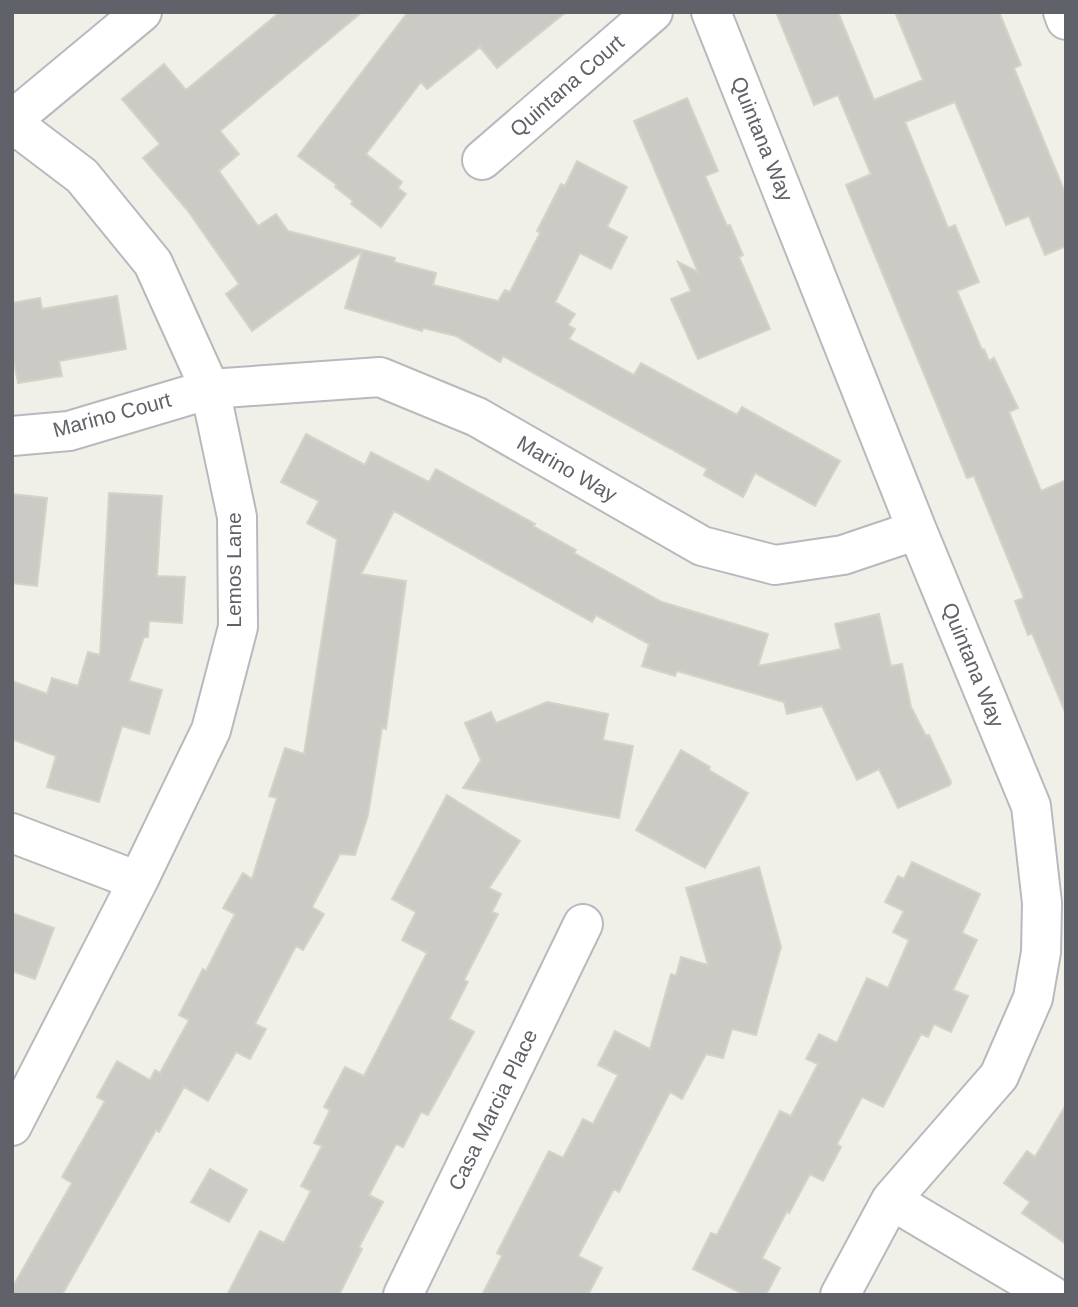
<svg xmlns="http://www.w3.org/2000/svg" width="1078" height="1307" viewBox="0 0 1078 1307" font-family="Arial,sans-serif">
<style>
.building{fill:#cccac5;stroke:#d5d3c6;stroke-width:2}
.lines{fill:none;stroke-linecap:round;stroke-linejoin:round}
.minor-casing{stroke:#b8b9be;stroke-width:42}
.minor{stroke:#fff;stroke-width:38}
.labels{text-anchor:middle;stroke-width:5;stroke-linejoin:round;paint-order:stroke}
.street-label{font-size:21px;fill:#5f6268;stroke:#fff}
</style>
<rect width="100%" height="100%" fill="#f1f0e8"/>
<path class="building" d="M280 12H362L220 131 239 154 219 171 258 226 276 214 288 231 395 258 394 262 436 273 433 285 498 301 505 290 510 292 540 233 537 231 561 184 565 186 577 161 627 187 607 227 627 237 611 269 580 253 555 302 575 314 568 325 575 329 569 339 634 375 641 363 737 415 742 407 840 461 815 506 755 473 743 497 704 475 707 469 503 356 500 362 456 336 423 328 422 331 345 308 362 252 252 331 226 294 239 284 188 211 143 158 160 144 122 99 164 64 186 90Z
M408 12H566L497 68 480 47 427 89 421 82 366 154 402 182 398 188 406 194 381 227 351 204 353 201 335 187 337 185 298 156Z
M776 12H838L874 100 923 80 895 12H999L1021 65 1014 68 1066 195V246L1045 255 1029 216 1006 225 955 102 905 122 948 228 955 225 979 282 957 291 982 350 984 349 989 361 994 358 1018 408 1009 412 1041 491 1066 480V714L1032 633 1028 635 1015 601 1024 598 974 476 967 478 846 185 871 174 838 95 814 105Z
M687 98 718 171 705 176 727 226 730 225 743 255 739 257 770 329 698 359 671 299 691 291 678 262 698 272 634 121Z
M117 296 126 349 59 361 62 376 18 383 12 352V303L40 298 42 309Z
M306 434 365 465 371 452 429 482 436 469 535 524 533 526 576 550 574 553 662 602 768 634 758 666 841 649 835 624 879 614 891 666 902 664 911 707 926 736 929 735 951 782 950 785 898 808 879 769 857 780 822 706 787 714 784 702 677 671 675 676 642 666 649 644 596 615 592 622 394 511 361 574 406 581 386 729 382 728 368 815 355 855 340 854 312 907 324 914 303 950 296 946 255 1024 266 1029 250 1059 236 1052 208 1101 184 1087 159 1132 156 1130 62 1295H12V1288L72 1183 62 1177 105 1101 97 1097 117 1061 150 1080 155 1070 160 1073 189 1020 179 1015 203 969 206 971 235 914 223 908 243 873 252 879 277 798 269 796 285 748 304 754 337 539 307 523 319 501 281 482Z
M109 493 162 496 157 576 185 577 182 623 149 621 148 637H144L129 681 162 690 149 734 122 726 99 802 47 787 56 756 12 739V681L47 694 52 678 78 686 88 652 100 655Z
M12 494 47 498 37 586 12 583Z
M547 702 608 714 603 740 633 746 619 818 463 788 481 760 465 723 491 712 496 723Z
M681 750 710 767 709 770 748 793 705 868 636 830Z
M447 795 520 841 489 888 501 894 492 912 498 914 464 980 468 982 449 1019 474 1032 428 1115 421 1112 403 1147 396 1144 369 1195 383 1202 359 1247 362 1249 339 1295H227L260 1231 284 1243 311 1191 301 1186 322 1146 314 1143 330 1110 324 1107 345 1067 364 1076 427 953 402 940 416 912 392 899Z
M912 862 980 894 962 933 977 940 953 990 968 996 951 1032 934 1024 928 1037 921 1034 883 1107 862 1097 837 1144 841 1147 823 1181 810 1174 789 1213 787 1211 762 1258 780 1268 766 1295H745L693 1269 711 1233 717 1235 780 1111 791 1116 818 1064 806 1059 819 1034 837 1043 867 978 888 988 909 940 893 932 904 911 885 902 898 876 904 879Z
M759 867 781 947 756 1035 732 1029 723 1058 706 1054 682 1099 670 1092 619 1192 614 1189 578 1256 602 1268 588 1295H482L502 1256 497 1253 549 1151 563 1158 583 1119 593 1124 618 1075 598 1065 615 1031 650 1049 671 974 676 976 681 957 708 965 686 888Z
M12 913 54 928 35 979 12 971Z
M1066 1105V1244L1022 1213 1030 1202 1004 1183 1027 1151 1035 1157Z
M210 1169 247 1190 229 1222 191 1202Z"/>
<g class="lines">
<g class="minor-casing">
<path id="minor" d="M711 12 917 530 1031 806 1042 903 1041 952 1033 998 999 1076 891 1200 840 1295
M1063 12 1066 20
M12 120 142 12
M12 123 82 176 153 263 210 389 237 517 238 627 211 730 138 881 12 1126
M482 160 653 12
M12 436 69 431 210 389 380 377 477 417 702 546 775 565 843 555 917 530
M12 833 138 881
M891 1200 1051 1295
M403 1295 583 924"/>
</g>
<use href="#minor" class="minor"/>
</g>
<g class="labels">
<g class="street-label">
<text transform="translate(567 86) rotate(-41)" y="7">Quintana Court</text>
<text transform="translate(762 139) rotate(68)" y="7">Quintana Way</text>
<text transform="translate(112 415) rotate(-15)" y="7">Marino Court</text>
<text transform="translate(567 469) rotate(30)" y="7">Marino Way</text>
<text transform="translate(234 570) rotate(-90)" y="7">Lemos Lane</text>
<text transform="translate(973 665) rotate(68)" y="7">Quintana Way</text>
<text transform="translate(493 1110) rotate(-64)" y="7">Casa Marcia Place</text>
</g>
</g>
<rect width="1078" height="1307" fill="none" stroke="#5f6268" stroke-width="28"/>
</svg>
